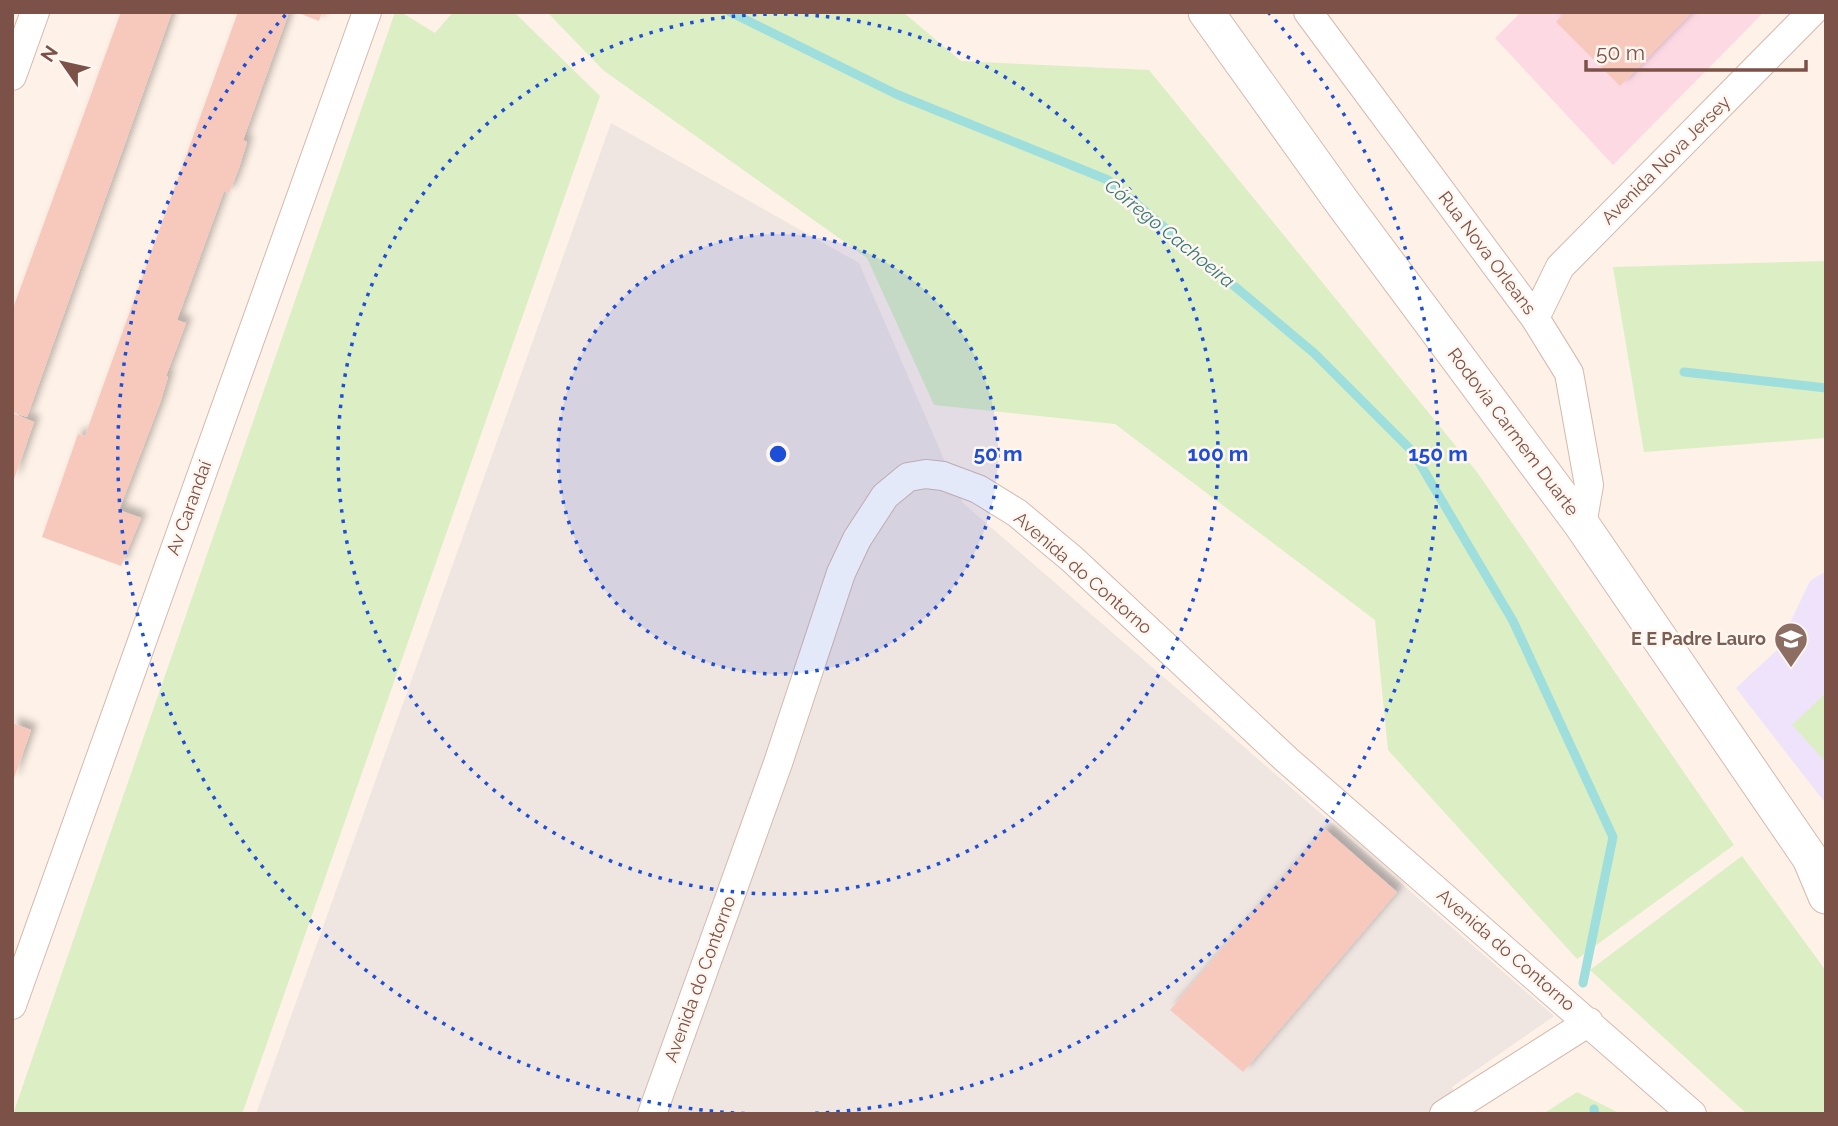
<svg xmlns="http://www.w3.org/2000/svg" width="1838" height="1126" viewBox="0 0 1838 1126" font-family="Raleway,sans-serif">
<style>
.industrial{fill:#efe5e1}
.education{fill:#eee3fb}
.medical{fill:#fdd9e4}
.green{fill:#dceec3}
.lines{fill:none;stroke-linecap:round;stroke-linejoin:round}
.stream{stroke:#9ededd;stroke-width:9}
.building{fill:#f7c9bc;filter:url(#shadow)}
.minor-casing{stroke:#d5b9ae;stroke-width:30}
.tertiary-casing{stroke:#d5b9ae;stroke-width:37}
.minor{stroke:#fff;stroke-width:28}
.tertiary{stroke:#fff;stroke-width:35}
.ring{fill:none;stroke:#1d4ed8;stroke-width:3.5;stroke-dasharray:3.5 7}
.labels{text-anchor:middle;stroke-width:5;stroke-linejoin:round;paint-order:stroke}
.street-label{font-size:18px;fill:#7c5248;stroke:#fff6f0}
.education-label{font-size:18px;font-weight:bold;fill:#785e54;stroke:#fff6f0;text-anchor:end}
.water-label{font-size:19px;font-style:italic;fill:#367b7b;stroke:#fff6f0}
.centre{fill:#1d4ed8;stroke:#fff6f0;stroke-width:3.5}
.ring-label{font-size:21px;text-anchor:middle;font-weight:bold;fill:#1d4ed8;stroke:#fff6f0;stroke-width:5;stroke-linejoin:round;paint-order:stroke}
</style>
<defs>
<filter id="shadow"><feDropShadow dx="6" dy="-6" stdDeviation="3.5" flood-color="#0004"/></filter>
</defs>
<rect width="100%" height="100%" fill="#fef1e7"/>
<path class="industrial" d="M611 123 859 263 963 503 1554 1016 1452 1087 1463 1114H256Z"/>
<path class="education" d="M1826 571V804L1736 688 1777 650 1810 581Z"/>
<path class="medical" d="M1521 12H1764L1613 165 1495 38Z"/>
<path class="green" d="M395 12H401L435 33 453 12H514L600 96 242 1114H13Z
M547 12H903L961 61 1149 70 1477 472 1734 845 1577 959 1388 750 1375 620 1115 424 934 405 867 258 603 70Z
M1826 261V438L1644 452 1613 267Z
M1826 693V762L1792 725Z
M1742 856 1826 971V1114H1747L1590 970Z
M1577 1092 1621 1114H1543Z"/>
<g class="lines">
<path class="stream" d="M730 12 896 94 1108 180 1314 353 1413 452 1513 621 1613 837 1583 983
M1684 372 1826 388
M1594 1109 1595 1114"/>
</g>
<path class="building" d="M121 12H172L27 417 12 412V311Z
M238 12H289L243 140 247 142 239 168 229 193 224 191 177 320 186 323 166 376 168 377 160 403 119 510 141 518 121 566 42 537 78 434 85 436Z
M296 12H322L319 21Z
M1566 12H1692L1620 86 1556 22Z
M12 413 34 422 13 482H12Z
M12 723 31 730 13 781H12Z
M1325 829 1397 892 1243 1072 1170 1010Z"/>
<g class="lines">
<g class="minor-casing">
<path id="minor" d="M1308 12 1535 318 1569 373 1589 485 1582 525
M12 76 35 12
M1535 318 1560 267 1812 12
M12 1005 367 12
M652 1114 778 763 841 573 857 539 885 496 908 477 926 474 943 476 978 489 1017 513 1072 559 1287 760 1692 1114
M1444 1114 1589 1022"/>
</g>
<g class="tertiary-casing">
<path id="tertiary" d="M1206 12 1342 202 1582 525 1810 858 1826 896"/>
</g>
<use href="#minor" class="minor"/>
<use href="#tertiary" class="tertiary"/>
</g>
<circle cx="778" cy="454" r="220" fill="#1d4ed8" fill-opacity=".12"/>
<g class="ring">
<circle cx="778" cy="454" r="220"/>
<circle cx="778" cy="454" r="440"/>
<path d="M755 1114A660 660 0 0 1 288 12M1268 12A660 660 0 0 1 801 1114"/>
</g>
<defs>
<g id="school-pin" transform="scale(1.75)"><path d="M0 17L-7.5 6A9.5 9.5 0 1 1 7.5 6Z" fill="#8d6e63" stroke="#fff6f0"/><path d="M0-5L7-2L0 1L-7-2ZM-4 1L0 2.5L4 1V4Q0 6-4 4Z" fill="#fff"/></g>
</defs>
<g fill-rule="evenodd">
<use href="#school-pin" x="1791" y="639"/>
</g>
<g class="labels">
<g class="street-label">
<text transform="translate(1666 160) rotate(-45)" y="6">Avenida Nova Jersey</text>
<text transform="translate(1487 253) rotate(53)" y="6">Rua Nova Orleans</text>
<text transform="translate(1513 432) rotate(53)" y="6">Rodovia Carmem Duarte</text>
<text transform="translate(189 508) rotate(-70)" y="6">Av Carandaí</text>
<text transform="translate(1083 573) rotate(41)" y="6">Avenida do Contorno</text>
<text transform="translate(1506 950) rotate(41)" y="6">Avenida do Contorno</text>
<text transform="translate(700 979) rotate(-70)" y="6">Avenida do Contorno</text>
</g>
<g class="education-label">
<text x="1766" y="645">E E Padre Lauro</text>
</g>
<g class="water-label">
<text transform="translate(1170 233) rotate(39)" y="7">Córrego Cachoeira</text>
</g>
</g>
<circle cx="778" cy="454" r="10" class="centre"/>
<g class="ring-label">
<text x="998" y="461">50 m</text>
<text x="1218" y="461">100 m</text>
<text x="1438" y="461">150 m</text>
</g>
<rect width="1838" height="1126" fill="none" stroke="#7c5248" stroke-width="28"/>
<g transform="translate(63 63) rotate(304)" stroke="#fff6f0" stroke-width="5" paint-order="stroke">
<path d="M0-5L12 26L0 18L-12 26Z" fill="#7c5248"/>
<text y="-10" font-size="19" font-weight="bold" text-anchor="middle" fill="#7c5248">N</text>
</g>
<path d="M1586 60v10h220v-10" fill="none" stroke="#7c5248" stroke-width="3.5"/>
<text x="1596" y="60" font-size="21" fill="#7c5248" stroke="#fff6f0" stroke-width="5" paint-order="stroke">50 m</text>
</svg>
